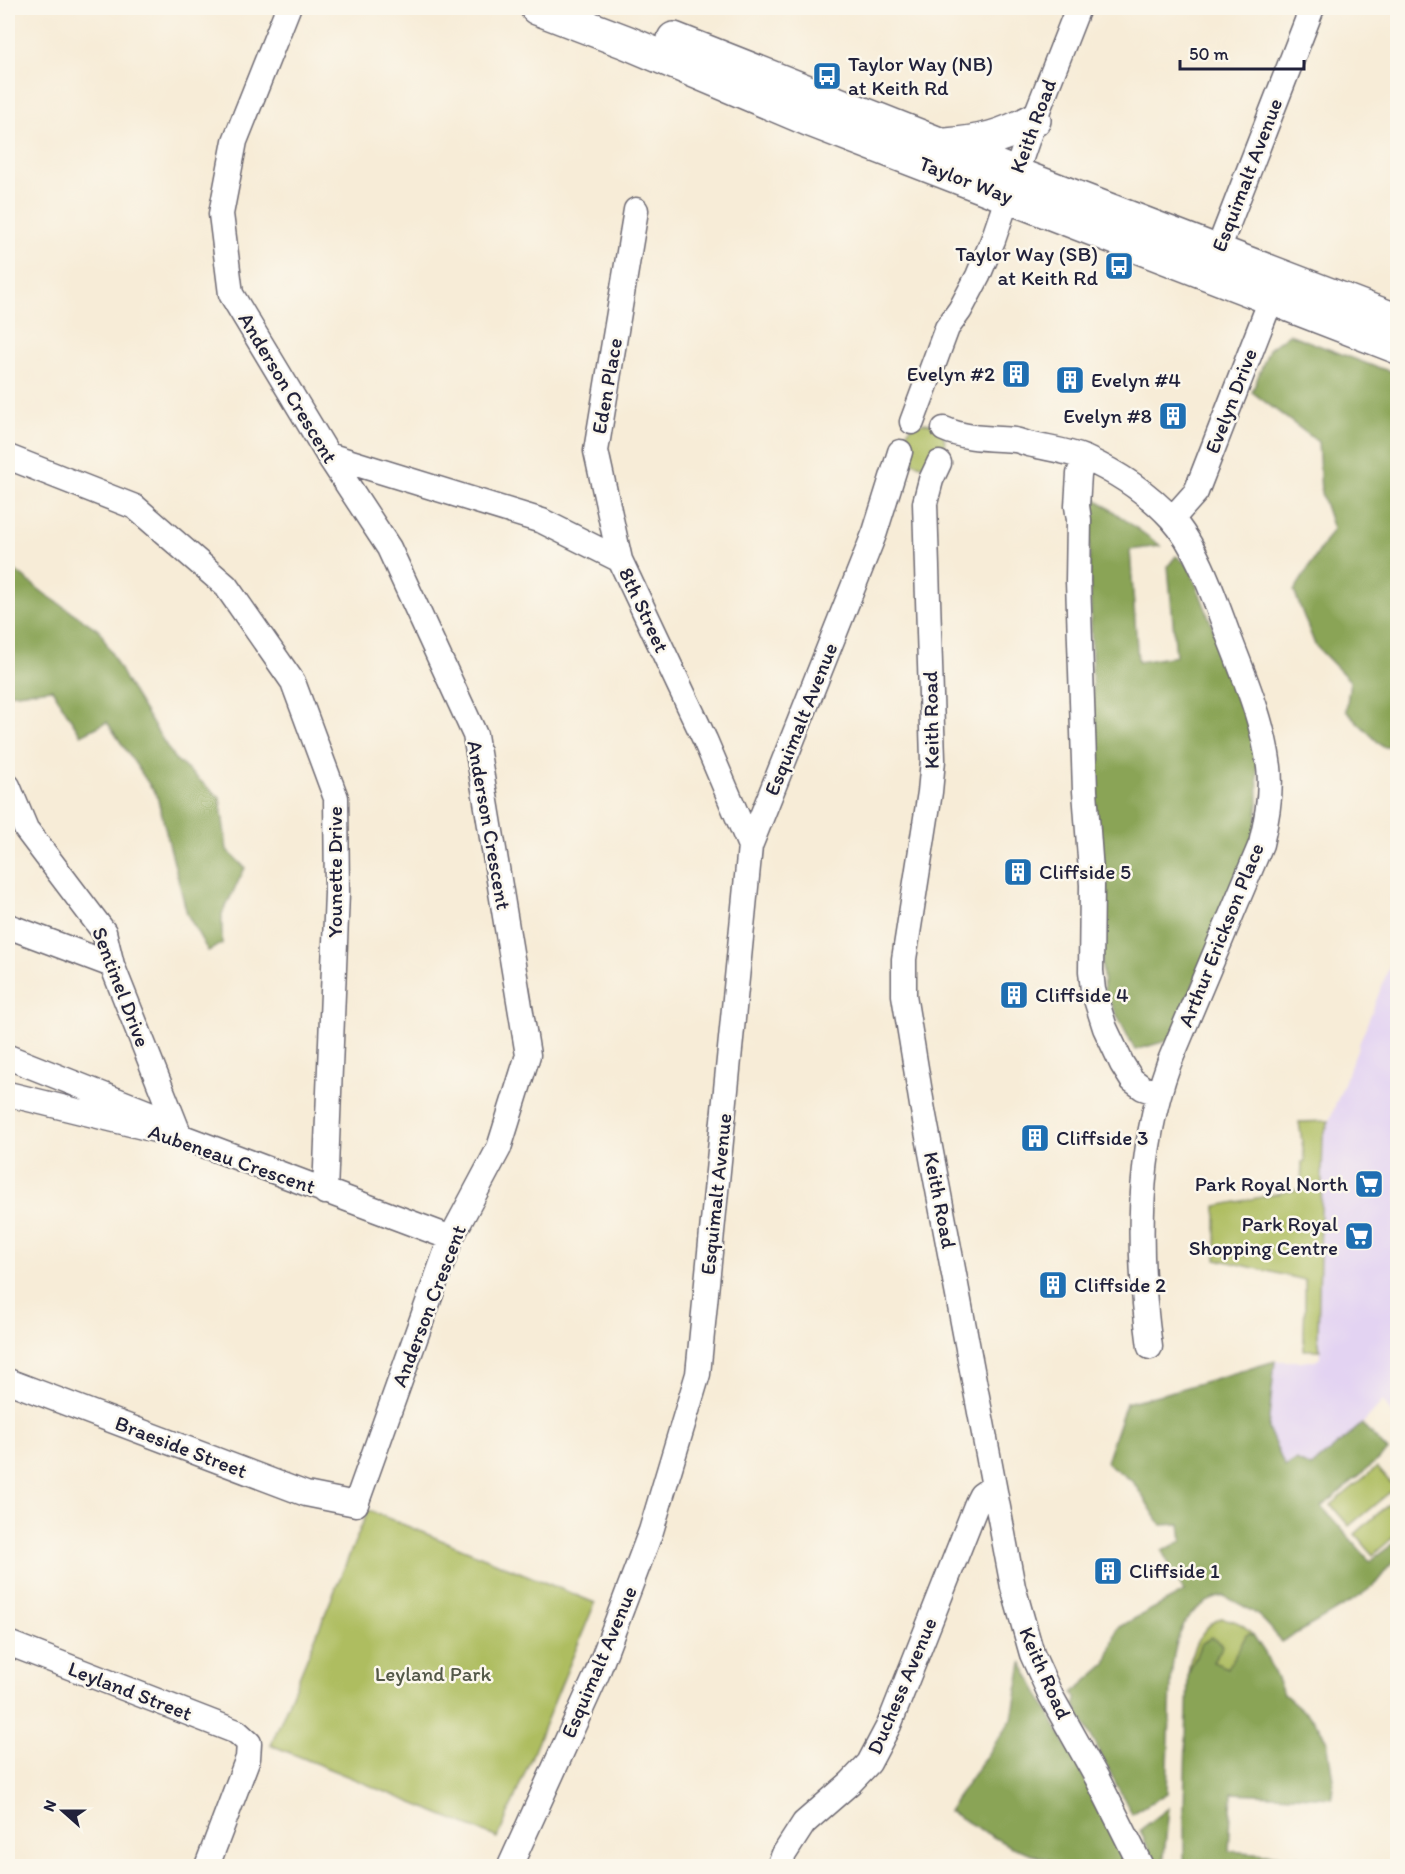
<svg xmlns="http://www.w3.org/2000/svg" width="1405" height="1874" viewBox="0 0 1405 1874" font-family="Itim,sans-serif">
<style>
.built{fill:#e3d3f2}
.green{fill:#aebd60;stroke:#68704e;stroke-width:1.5}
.forest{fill:#8aa456;stroke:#566348;stroke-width:1.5}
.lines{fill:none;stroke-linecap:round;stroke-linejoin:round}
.minor-casing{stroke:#6d6972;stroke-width:27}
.highway-casing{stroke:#6d6972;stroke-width:36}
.minor{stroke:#fff;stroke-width:24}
.highway{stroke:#fff;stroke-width:33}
.labels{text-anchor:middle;stroke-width:5;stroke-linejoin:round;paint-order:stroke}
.poi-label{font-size:21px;fill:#22223b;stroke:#fbf7ec;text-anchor:start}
.street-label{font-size:21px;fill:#22223b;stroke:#fbf7ec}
.park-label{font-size:21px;fill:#535848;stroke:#fbf7ec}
</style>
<rect width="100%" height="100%" fill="#fbf7ec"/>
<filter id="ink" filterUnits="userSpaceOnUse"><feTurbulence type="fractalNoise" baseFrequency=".0167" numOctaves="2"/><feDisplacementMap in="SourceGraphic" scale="12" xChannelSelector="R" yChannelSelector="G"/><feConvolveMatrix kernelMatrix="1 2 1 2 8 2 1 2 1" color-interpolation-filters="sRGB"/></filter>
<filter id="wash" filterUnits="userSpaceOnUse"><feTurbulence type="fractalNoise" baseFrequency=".008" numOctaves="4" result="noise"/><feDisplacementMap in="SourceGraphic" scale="24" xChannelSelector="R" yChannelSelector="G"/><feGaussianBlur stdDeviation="1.35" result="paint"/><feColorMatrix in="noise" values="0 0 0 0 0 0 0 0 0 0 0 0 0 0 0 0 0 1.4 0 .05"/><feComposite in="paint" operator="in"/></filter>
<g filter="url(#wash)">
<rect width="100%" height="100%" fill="#f7ecd7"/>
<path class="built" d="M1397 947V1422L1383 1401 1362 1424 1311 1468 1285 1467 1268 1428 1275 1361H1315L1320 1358 1318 1336 1323 1137Z"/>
<path class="green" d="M903 444a21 21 0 1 1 42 0a21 21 0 1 1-42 0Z
M1329 1121 1323 1137 1318 1336 1320 1350H1304C1303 1326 1306 1303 1305 1280L1216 1259V1206L1301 1189 1302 1162 1305 1161 1299 1122Z
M1377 1467 1395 1488 1349 1526 1331 1505Z
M1397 1497V1534L1373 1555 1355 1534Z
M368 1510 595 1603 498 1838 271 1745Z
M1221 1618C1235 1620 1244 1624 1253 1635L1247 1634 1229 1668 1213 1663 1201 1644 1188 1675C1190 1652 1199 1628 1221 1618Z"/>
<path class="forest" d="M1289 334 1373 366 1397 373V747H1383L1346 711 1350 681 1315 645 1294 591 1333 529 1321 493 1318 442 1252 392 1269 349Z
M1088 493 1161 546 1130 550 1138 662 1176 656 1168 566 1176 556 1189 566 1236 687 1257 752 1258 803 1255 838 1170 1040 1135 1050 1104 990 1097 891Z
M8 565 45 594 100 631 127 683 174 758 220 798 227 850 245 868 222 914V944L208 951 187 914 157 796 107 722 81 735 52 689 8 694Z
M1275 1361 1268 1428 1285 1467 1296 1460 1311 1467 1362 1424 1388 1451 1322 1507 1370 1561 1397 1541V1559C1387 1566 1382 1578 1373 1586 1347 1607 1310 1625 1281 1642 1263 1615 1252 1610 1224 1596 1207 1599 1189 1612 1182 1628 1170 1655 1171 1686 1170 1714 1169 1740 1168 1767 1167 1793L1132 1814 1075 1705 1076 1698 1073 1693 1106 1664 1117 1628 1184 1592 1162 1551 1182 1541 1180 1524 1161 1525 1134 1483 1106 1462 1126 1403 1166 1393Z
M1247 1634 1253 1635 1265 1653 1284 1694 1315 1721 1327 1740 1333 1780 1332 1798 1232 1793 1229 1851 1329 1859V1866H1184V1806L1188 1675 1201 1644 1212 1637 1223 1646 1213 1662 1228 1668Z
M1022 1663 1111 1828 1124 1866H1066L1009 1846 948 1811 1012 1719Z
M1169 1808 1163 1866H1156L1140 1830Z"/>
</g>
<g filter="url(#ink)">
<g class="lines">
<g class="minor-casing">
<path id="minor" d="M636 210 596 451 620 560 705 740 750 846
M1212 265 1312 8
M912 422 947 328 960 310 978 276 993 240 1034 120 1078 8
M944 429C966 439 991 438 1015 440 1021 441 1026 444 1033 445 1051 449 1068 451 1085 458 1116 472 1148 493 1171 518 1197 546 1214 597 1227 632 1244 676 1263 720 1269 767 1272 792 1267 819 1261 844L1169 1063C1136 1154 1137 1252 1150 1347
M328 455 542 521 620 560
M8 457 135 507 226 586 293 682 336 798 337 893 325 1192
M1085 458 1079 474 1077 506 1079 520 1078 581 1085 791 1092 885 1091 971 1093 990 1105 1028 1122 1064 1132 1080 1143 1088 1158 1093
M939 463 931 480 925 503 933 760 930 792 904 959V995L922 1105 1013 1587 1032 1654 1051 1696 1097 1778 1141 1866
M1172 519 1196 492 1277 284
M8 786 26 829 104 932 112 965 180 1136
M8 926 112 965
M8 1057 169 1121
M8 1094 180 1136 451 1238
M8 1381 306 1494 356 1504 451 1238 499 1148 528 1055 475 735 389 548 328 455 231 294 221 214 235 141 288 8
M8 1643 237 1732 249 1743 248 1758 207 1866
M510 1866 597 1674 651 1531 698 1374 750 846 875 532 900 452
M779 1866 784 1854 804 1823 850 1783 869 1763 889 1725 977 1503 981 1495 994 1486"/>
</g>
<g class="highway-casing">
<path id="highway" d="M537 8 626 42 808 119 1398 347
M674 39 1015 174 1398 321
M946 145C982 142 1002 137 1034 120"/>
</g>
<use href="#minor" class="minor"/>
<use href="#highway" class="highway"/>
</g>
</g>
<defs>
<g id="bus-square" transform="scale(1.5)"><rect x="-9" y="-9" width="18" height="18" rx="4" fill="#1f6fb2" stroke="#fbf7ec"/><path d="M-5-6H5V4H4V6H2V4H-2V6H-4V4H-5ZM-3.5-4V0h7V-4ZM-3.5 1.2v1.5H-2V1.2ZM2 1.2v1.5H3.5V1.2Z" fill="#fff"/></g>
<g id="building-square" transform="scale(1.5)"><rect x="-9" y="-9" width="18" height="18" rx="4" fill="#1f6fb2" stroke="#fbf7ec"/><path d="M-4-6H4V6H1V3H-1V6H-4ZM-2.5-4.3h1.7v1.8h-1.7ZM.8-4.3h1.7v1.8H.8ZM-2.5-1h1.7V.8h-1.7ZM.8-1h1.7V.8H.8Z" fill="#fff"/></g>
<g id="supermarket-square" transform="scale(1.5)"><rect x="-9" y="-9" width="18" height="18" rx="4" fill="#1f6fb2" stroke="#fbf7ec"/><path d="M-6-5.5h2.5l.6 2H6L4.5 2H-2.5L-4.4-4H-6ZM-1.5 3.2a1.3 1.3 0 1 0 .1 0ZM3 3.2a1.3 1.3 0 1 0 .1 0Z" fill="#fff"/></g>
</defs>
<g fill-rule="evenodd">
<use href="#bus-square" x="827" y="76"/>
<use href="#bus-square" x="1119" y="266"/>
<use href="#building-square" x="1016" y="374"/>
<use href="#building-square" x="1070" y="380"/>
<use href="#building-square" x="1173" y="416"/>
<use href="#building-square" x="1018" y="872"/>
<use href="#building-square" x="1014" y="995"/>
<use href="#building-square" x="1035" y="1138"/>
<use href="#supermarket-square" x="1369" y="1184"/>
<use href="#supermarket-square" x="1359" y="1236"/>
<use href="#building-square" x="1053" y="1285"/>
<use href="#building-square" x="1108" y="1571"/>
</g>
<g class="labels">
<g class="poi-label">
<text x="848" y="71">Taylor Way (NB)<tspan x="848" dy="24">at Keith Rd</tspan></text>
<text x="1098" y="261" text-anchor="end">Taylor Way (SB)<tspan x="1098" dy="24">at Keith Rd</tspan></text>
<text x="995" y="381" text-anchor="end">Evelyn #2</text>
<text x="1091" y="387">Evelyn #4</text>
<text x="1152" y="423" text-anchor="end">Evelyn #8</text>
<text x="1039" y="879">Cliffside 5</text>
<text x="1035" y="1002">Cliffside 4</text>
<text x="1056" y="1145">Cliffside 3</text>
<text x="1348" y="1191" text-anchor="end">Park Royal North</text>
<text x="1338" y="1231" text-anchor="end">Park Royal<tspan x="1338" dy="24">Shopping Centre</tspan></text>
<text x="1074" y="1292">Cliffside 2</text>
<text x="1129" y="1578">Cliffside 1</text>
</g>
<g class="street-label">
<text transform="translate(1033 126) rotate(-70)" y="7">Keith Road</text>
<text transform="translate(1247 175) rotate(-69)" y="7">Esquimalt Avenue</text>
<text transform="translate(966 180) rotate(21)" y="7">Taylor Way</text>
<text transform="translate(607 386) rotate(-80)" y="7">Eden Place</text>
<text transform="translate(288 388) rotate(59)" y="7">Anderson Crescent</text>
<text transform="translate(1231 401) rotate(-69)" y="7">Evelyn Drive</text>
<text transform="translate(644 610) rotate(65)" y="7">8th Street</text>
<text transform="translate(801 719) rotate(-68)" y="7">Esquimalt Avenue</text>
<text transform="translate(931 720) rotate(-91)" y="7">Keith Road</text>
<text transform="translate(489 825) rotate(80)" y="7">Anderson Crescent</text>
<text transform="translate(335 872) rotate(-90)" y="7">Younette Drive</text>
<text transform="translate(1221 935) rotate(-68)" y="7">Arthur Erickson Place</text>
<text transform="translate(121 987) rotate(69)" y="7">Sentinel Drive</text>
<text transform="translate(232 1159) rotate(19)" y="7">Aubeneau Crescent</text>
<text transform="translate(716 1194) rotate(-84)" y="7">Esquimalt Avenue</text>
<text transform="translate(940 1200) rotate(79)" y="7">Keith Road</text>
<text transform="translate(429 1306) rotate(-69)" y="7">Anderson Crescent</text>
<text transform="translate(181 1447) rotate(21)" y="7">Braeside Street</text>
<text transform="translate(599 1662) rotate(-67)" y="7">Esquimalt Avenue</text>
<text transform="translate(1045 1673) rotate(66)" y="7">Keith Road</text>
<text transform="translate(902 1686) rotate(-67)" y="7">Duchess Avenue</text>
<text transform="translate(130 1691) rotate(21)" y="7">Leyland Street</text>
</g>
<g class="park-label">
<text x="433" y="1681">Leyland Park</text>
</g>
</g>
<rect width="1405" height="1874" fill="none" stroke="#fbf7ec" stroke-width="30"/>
<g transform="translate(63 1811) rotate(291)" stroke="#fbf7ec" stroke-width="4.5" paint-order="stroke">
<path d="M0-4.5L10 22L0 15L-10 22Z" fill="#22223b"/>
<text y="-9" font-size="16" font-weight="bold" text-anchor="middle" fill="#22223b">N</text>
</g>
<path d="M1180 60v9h124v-9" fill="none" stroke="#22223b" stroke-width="3"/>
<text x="1189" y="60" font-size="18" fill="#22223b" stroke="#fbf7ec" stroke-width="4.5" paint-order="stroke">50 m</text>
</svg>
